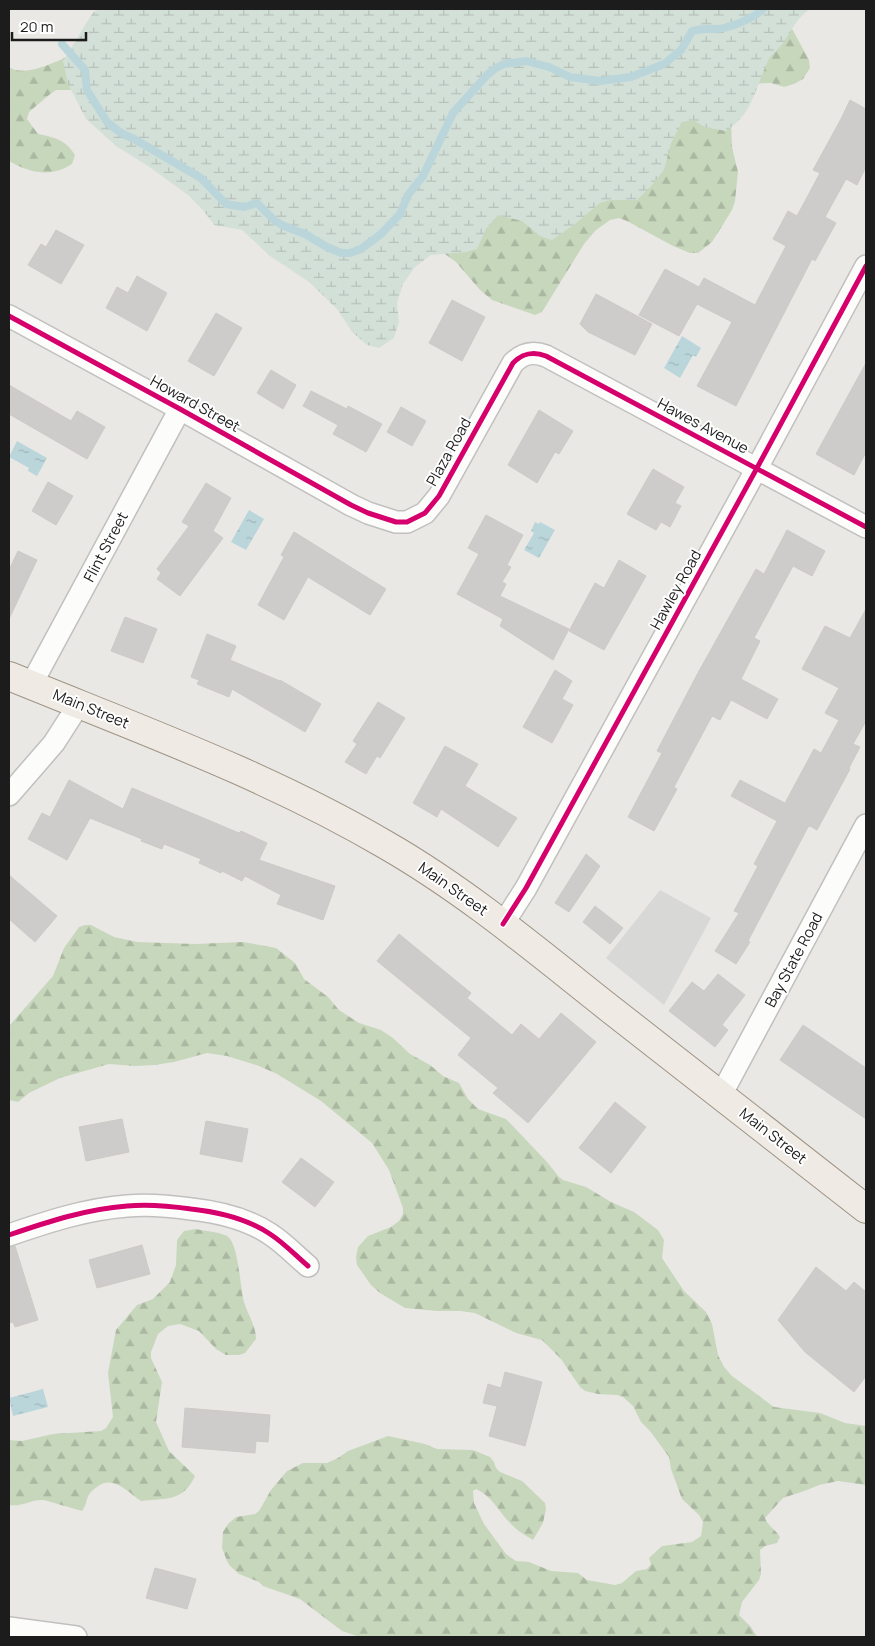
<svg xmlns="http://www.w3.org/2000/svg" width="875" height="1646" viewBox="0 0 875 1646" font-family="Manrope,sans-serif">
<style>
.religious{fill:#d8d8d6}
.forest{fill:url(#forest-firs)}
.wetland{fill:url(#wetland-marsh)}
.water{fill:url(#water-ripples)}
.lines{fill:none;stroke-linecap:round;stroke-linejoin:round}
.stream{stroke:#bad6db;stroke-width:8}
.building{fill:#ceccca;stroke:#cdcac6}
.minor-casing{stroke:#c1c0bf;stroke-width:24}
.primary-casing{stroke:#9e9484;stroke-width:30}
.minor{stroke:#fcfcfb;stroke-width:21}
.primary{stroke:#efeae4;stroke-width:28}
.cycleway-casing{stroke:#fff;stroke-width:8}
.cycleway{stroke:#d6006c;stroke-width:5}
.labels{text-anchor:middle;stroke-width:4;stroke-linejoin:round;paint-order:stroke}
.street-label{font-size:15px;fill:#1c1c1c;stroke:#fff}
</style>
<defs>
<pattern id="forest-firs" width="22" height="20" patternUnits="userSpaceOnUse" patternTransform="scale(1.25)"><rect width="22" height="20" fill="#c7d7bc"/><path d="M5 1l3.5 6h-7zM16 11l3.5 6h-7z" fill="#aab8a1"/></pattern>
<pattern id="wetland-marsh" width="20" height="14" patternUnits="userSpaceOnUse" patternTransform="scale(1.25)"><rect width="20" height="14" fill="#d3e0d8"/><path d="M1 5h8M5 5V1M11 12h8M15 12V8" fill="none" stroke="#b5c0b9"/></pattern>
<pattern id="water-ripples" width="26" height="14" patternUnits="userSpaceOnUse" patternTransform="scale(1.25)"><rect width="26" height="14" fill="#bad6db"/><path d="M2 4q2-2 4 0t4 0M15 11q2-2 4 0t4 0" fill="none" stroke="#9fb7bb"/></pattern>
</defs>
<rect width="100%" height="100%" fill="#eae8e5"/>
<path class="religious" d="M660 890 711 918 664 1005 606 958Z"/>
<path class="forest" d="M788 9 790 25 809 60 810 68 803 79 794 84 784 87 771 83 746 84 731 121 732 147 738 172 735 201 732 210 712 242 698 253H690L673 246 627 221 619 218 610 220 596 230 584 244 542 312 535 315 492 300 480 290 456 262 441 251 74 90H56L49 95 29 112 27 119 38 134C54 137 66 140 75 155L72 164C51 178 30 173 9 161V67C27 80 67 56 85 48Z
M85 925H91L114 937 137 942 195 944 243 942 276 948 295 963 304 979 328 997 339 1010 359 1023 381 1030 393 1038 410 1054 430 1065 443 1076 459 1083 468 1099 478 1109 506 1119 547 1162 559 1177 563 1180 586 1187 611 1202 634 1212 658 1230 664 1240 662 1258 684 1291 706 1312 712 1324 718 1355 724 1367 732 1376 774 1407 820 1413 845 1423 866 1426V1485L838 1481 819 1485 807 1490 783 1498 765 1518C768 1526 776 1530 780 1537L777 1543 765 1546 760 1550 761 1574 759 1580 742 1602 739 1615 751 1627 757 1637H360L342 1631 300 1599 263 1586 259 1582 239 1574 230 1566 227 1561 222 1548 223 1532 228 1524 236 1517 255 1514 259 1511 271 1490 287 1471 303 1463H327L338 1458 348 1451 388 1436 425 1444 437 1449 473 1450 490 1457 494 1462 496 1468 500 1472 522 1481 545 1503 546 1509 543 1523 533 1540C525 1535 516 1530 510 1523 498 1511 492 1496 476 1489L473 1491 474 1503 484 1524 506 1554 516 1561 529 1562 551 1571 578 1573 587 1580 615 1585 622 1583 636 1571 647 1569 651 1564 649 1558 662 1546 692 1542 701 1536 703 1522 699 1515 682 1499 671 1469 669 1457 650 1431 641 1422 633 1406 623 1397 617 1395 598 1394 585 1391 580 1387 561 1359 542 1340 516 1333 475 1313 460 1311H437L405 1308 380 1293 371 1285 357 1265 356 1257 358 1247 368 1236 391 1227 399 1221 403 1214V1208L389 1170 372 1143 321 1101 277 1074 259 1066 227 1056 207 1053 174 1062 155 1065 135 1066 109 1064 60 1078 29 1093 18 1102 9 1100V1026L53 976 64 948 79 927Z
M196 1229C204 1231 220 1232 227 1236 239 1243 240 1289 244 1302 248 1315 256 1326 256 1339L245 1353 239 1355H226L216 1349 199 1331 180 1324 168 1326 158 1334 151 1352V1358L162 1382 156 1422 169 1451 195 1476C183 1502 166 1498 141 1501 123 1488 110 1471 90 1493 86 1498 87 1505 82 1511L44 1500C31 1499 23 1507 9 1505V1440L22 1441 53 1434 101 1431 106 1428 113 1417 108 1373 116 1330 137 1305 153 1299 170 1282 176 1265 177 1240 184 1231Z"/>
<path class="wetland" d="M97 9H810C797 18 791 30 784 42 779 49 770 55 767 63 755 90 752 115 726 131L705 127 693 120 682 122 671 143 664 170 652 185 637 200H610L600 203 575 224 552 240 540 236 522 221 498 215 486 229 477 249 466 252 431 255 415 267 403 284 397 303 399 322 394 338 379 348 367 345 352 332 338 310 309 282 270 256 242 230 214 225 203 210 188 195 148 166 116 146 86 119 68 84 63 61 92 14Z"/>
<path class="water" d="M682 336 701 348 696 357 693 355 680 378 664 368Z
M17 441 47 458 37 476 28 471 29 468 9 457Z
M249 510 264 519 246 550 231 542Z
M535 522 539 524 540 522 555 530 539 558 524 550 534 533 531 531Z
M43 1389 48 1407 13 1416 9 1398Z"/>
<g class="lines">
<path class="stream" d="M62 44 85 70 87 90 107 122 121 133 134 139 201 178 226 204 244 207 257 203 275 221 284 226 305 234 325 246 341 253H350L361 249 381 234 400 214 408 195 423 176 453 113 487 75 496 68 504 64 526 61 549 67 570 77 600 81 631 77 664 64 681 50 692 31C703 28 704 29 715 29 729 29 754 18 763 9"/>
</g>
<path class="building" d="M850 100 866 109V167L857 185 846 179 825 217 836 223 815 261 812 259 736 406 697 386 732 322 697 304 679 336 639 315 665 269 699 287 704 278 755 305 786 246 773 239 788 211 797 216 820 173 813 170 841 119Z
M56 230 84 245 61 284 28 265 41 244 46 247Z
M137 276 167 293 147 331 106 308 117 287 128 293Z
M596 294 652 324 635 355 588 332 580 324Z
M452 300 485 317 462 361 429 343Z
M216 313 242 328 214 376 188 361Z
M866 363V452L854 475 816 454Z
M271 370 296 385 283 409 257 393Z
M9 385 71 421 77 411 105 427 87 459 9 414Z
M311 391 347 409 348 406 382 424 366 452 333 434 338 425 303 406Z
M401 407 426 421 412 446 387 432Z
M539 410 573 431 559 454 555 452 537 483 508 465Z
M653 469 684 487 675 503 681 506 670 527 661 522 656 530 627 514Z
M48 482 73 496 56 525 32 511Z
M206 483 231 498 213 531 223 538 180 596 157 579 161 573 157 569 189 526 182 522Z
M486 515 523 535 507 565 511 567 502 582 506 584 500 596 569 629 553 660 500 626 503 619 457 594 479 554 468 548Z
M787 530 825 551 812 576 793 566 754 638 760 641 741 679 778 699 767 719 731 700 720 720 712 716 674 787 677 789 654 831 628 817 662 753 657 751 699 671 756 569 764 574Z
M294 532 386 589 370 615 308 577 284 620 258 605 284 557 281 555Z
M18 551 37 560 9 619V570Z
M619 560 646 576 604 650 569 631 595 583 604 588Z
M866 609V721L853 744 860 747 849 768 850 769 817 830 810 826 808 827 748 941 750 942 736 964 715 951 739 913 734 911 758 866 754 864 777 821 731 796 740 780 785 803 814 749 821 753 839 720 825 713 839 688 802 669 825 626 850 638Z
M125 617 157 629 143 663 111 651Z
M207 634 236 646 230 660 280 681V680L321 704 305 732 232 689 229 697 197 684 199 680 191 677Z
M555 670 572 681 562 699 573 705 552 743 523 727Z
M378 702 405 718 380 758 377 756 366 774 345 762 357 744 353 741Z
M445 746 478 764 465 786 517 818 498 847 441 809 437 817 413 803Z
M69 780 123 809 132 788 239 833 241 831 267 843 259 860 335 886 323 920 277 904 281 895 245 876 242 881 222 871 221 873 199 863 201 859 184 852 164 844 162 849 141 841 142 839 90 818 67 860 28 839 42 813 50 817Z
M586 854 600 866 569 912 555 903Z
M9 875 57 916 35 942 9 919Z
M595 906 623 928 610 944 583 922Z
M399 934 471 993 467 998 512 1035 521 1024 539 1039 561 1013 596 1042 528 1123 493 1093 498 1088 458 1055 471 1038 377 961Z
M718 974 745 995 722 1025 728 1030 715 1047 669 1011 692 982 704 991Z
M803 1025 866 1068V1119L780 1060Z
M615 1102 646 1127 611 1173 579 1148Z
M122 1119 129 1152 86 1161 79 1127Z
M206 1121 248 1129 242 1162 200 1154Z
M301 1158 334 1182 315 1207 282 1182Z
M142 1245 150 1274 97 1288 89 1260Z
M15 1246 38 1320 15 1327 13 1322 9 1323V1247Z
M816 1267 846 1291 854 1282 866 1292V1376L854 1392 805 1352 778 1320Z
M505 1372 542 1382 525 1446 489 1436 497 1406 483 1403 488 1384 501 1388Z
M185 1408 270 1415 268 1442 256 1441 255 1453 182 1447Z
M155 1568 196 1579 187 1609 146 1598Z"/>
<g class="lines">
<g class="minor-casing">
<path id="minor" d="M9 316 180 409 351 505 368 513 396 522H407L425 513 439 496 513 363C523 353 533 351 546 356L866 527
M31 685 180 409
M9 795 54 743 79 704
M503 924 526 888 757 468 866 266
M721 1095 866 825
M9 1235C47 1222 86 1209 127 1206 148 1204 170 1206 191 1209 219 1212 246 1218 270 1234 284 1243 295 1255 308 1266
M9 1628 76 1637"/>
</g>
<g class="primary-casing">
<path id="primary" d="M9 676C136 728 267 775 386 845 466 891 537 951 609 1008 694 1075 780 1142 866 1209"/>
</g>
<use href="#minor" class="minor"/>
<use href="#primary" class="primary"/>
<g class="cycleway-casing">
<path id="cycleway" d="M9 316 180 409 351 505 368 513 396 522H407L425 513 439 496 513 363C523 353 533 351 546 356L866 527
M503 924 526 888 757 468 866 266
M9 1235C47 1222 86 1209 127 1206 148 1204 170 1206 191 1209 219 1212 246 1218 270 1234 284 1243 295 1255 308 1266"/>
</g>
<use href="#cycleway" class="cycleway"/>
</g>
<g class="labels">
<g class="street-label">
<text transform="translate(195 404) rotate(29)" y="5">Howard Street</text>
<text transform="translate(703 426) rotate(28)" y="5">Hawes Avenue</text>
<text transform="translate(449 452) rotate(-61)" y="5">Plaza Road</text>
<text transform="translate(106 547) rotate(-62)" y="5">Flint Street</text>
<text transform="translate(676 590) rotate(-61)" y="5">Hawley Road</text>
<text transform="translate(91 709) rotate(22)" y="5">Main Street</text>
<text transform="translate(453 889) rotate(35)" y="5">Main Street</text>
<text transform="translate(794 960) rotate(-62)" y="5">Bay State Road</text>
<text transform="translate(773 1136) rotate(38)" y="5">Main Street</text>
</g>
</g>
<rect width="875" height="1646" fill="none" stroke="#1c1c1c" stroke-width="20"/>
<path d="M12 32v8h74v-8" fill="none" stroke="#1c1c1c" stroke-width="2.5"/>
<text x="20" y="32" font-size="15" fill="#1c1c1c" stroke="#ffffff" stroke-width="4" paint-order="stroke">20 m</text>
</svg>
